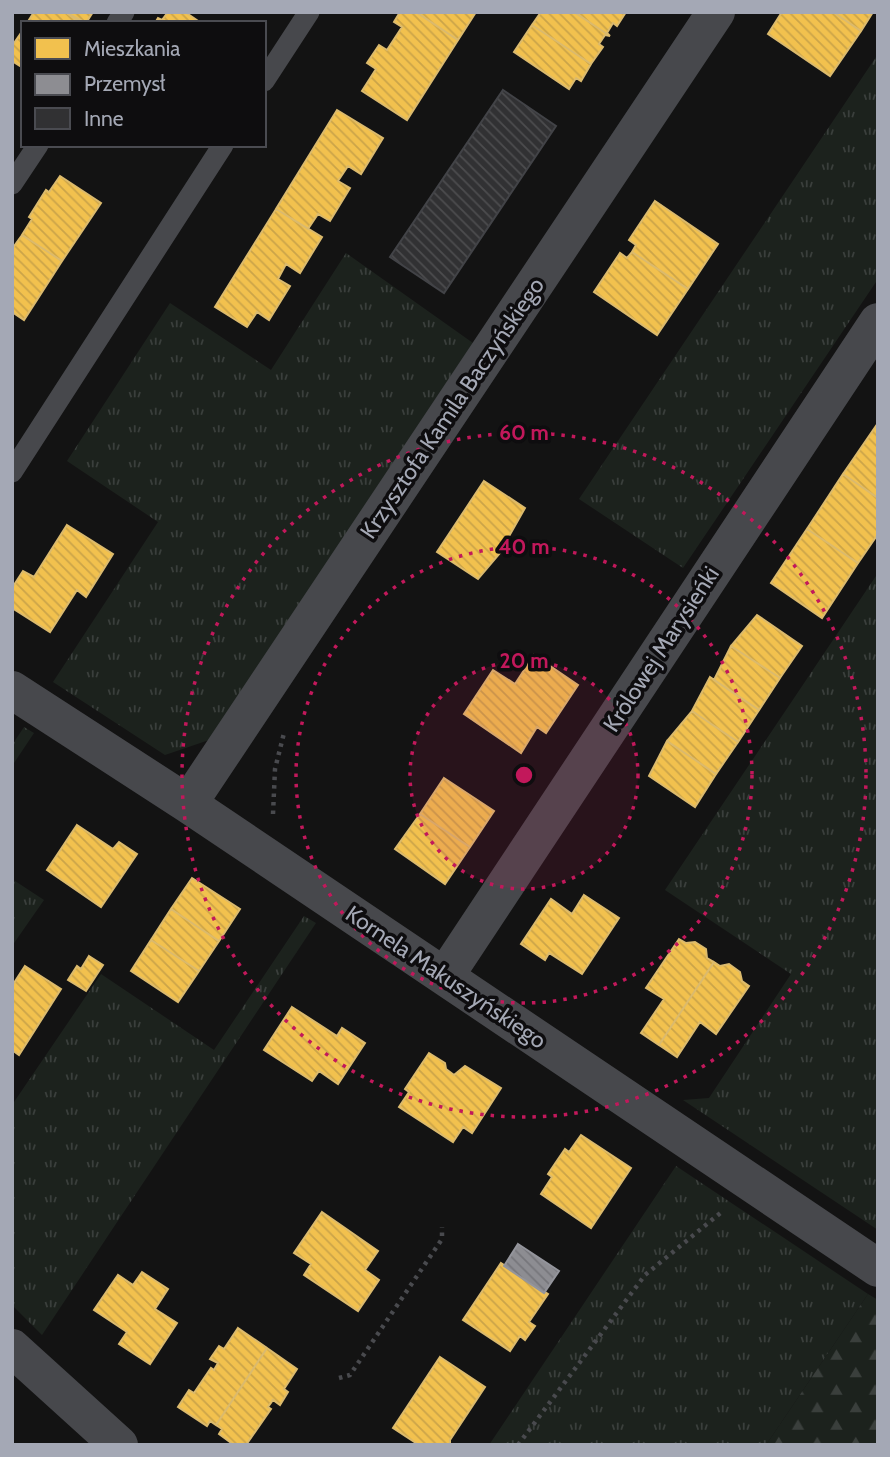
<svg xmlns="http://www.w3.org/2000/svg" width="890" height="1457" viewBox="0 0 890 1457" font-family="Cabin,sans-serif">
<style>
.grass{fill:url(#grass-tufts)}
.forest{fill:url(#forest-firs)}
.homes{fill:url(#homes-back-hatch);stroke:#dbba6d;stroke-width:2}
.industry{fill:url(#industry-back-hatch);stroke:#94959c;stroke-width:2}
.building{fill:url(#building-back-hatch);stroke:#424347;stroke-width:2}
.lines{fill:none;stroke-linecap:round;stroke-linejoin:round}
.path{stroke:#494a4e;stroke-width:4.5;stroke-dasharray:3.5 5;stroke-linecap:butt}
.service{stroke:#47484c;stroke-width:21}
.minor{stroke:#47484c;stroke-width:38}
.ring{fill:none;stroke:#c2185b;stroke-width:3.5;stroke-dasharray:3.5 7}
.labels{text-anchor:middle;stroke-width:7;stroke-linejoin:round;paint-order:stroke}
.street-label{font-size:23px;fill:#a4a8b5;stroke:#0e0d0f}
.centre{fill:#c2185b;stroke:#0e0d0f;stroke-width:3.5}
.ring-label{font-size:21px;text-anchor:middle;font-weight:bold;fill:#c2185b;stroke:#0e0d0f;stroke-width:7;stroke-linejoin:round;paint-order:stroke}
</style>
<defs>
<pattern id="grass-tufts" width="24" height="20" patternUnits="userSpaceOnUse" patternTransform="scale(1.75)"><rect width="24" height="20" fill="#1c221d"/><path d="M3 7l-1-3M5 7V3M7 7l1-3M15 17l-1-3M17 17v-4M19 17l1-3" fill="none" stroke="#3a3f3c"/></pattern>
<pattern id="forest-firs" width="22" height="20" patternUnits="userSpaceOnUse" patternTransform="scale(1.75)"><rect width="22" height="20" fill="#1c221d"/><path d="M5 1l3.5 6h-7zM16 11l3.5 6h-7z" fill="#3a3f3c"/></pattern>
<pattern id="homes-back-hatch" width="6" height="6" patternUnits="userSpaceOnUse" patternTransform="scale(1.75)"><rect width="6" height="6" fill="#f2c14e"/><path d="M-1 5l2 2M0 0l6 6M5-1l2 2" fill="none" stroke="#cba449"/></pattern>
<pattern id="industry-back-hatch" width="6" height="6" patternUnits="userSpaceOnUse" patternTransform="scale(1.75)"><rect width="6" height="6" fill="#8d8d92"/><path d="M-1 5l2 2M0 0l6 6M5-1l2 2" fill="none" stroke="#76767b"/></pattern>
<pattern id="building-back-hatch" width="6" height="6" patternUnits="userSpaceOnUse" patternTransform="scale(1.75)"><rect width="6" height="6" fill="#313133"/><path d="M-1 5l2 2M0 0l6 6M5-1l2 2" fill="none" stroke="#4c4c4e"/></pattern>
</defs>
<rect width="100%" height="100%" fill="#131313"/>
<path class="grass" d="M878 54V279L683 568 579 499Z
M346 253 473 343 209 740 165 755 53 682 158 522 67 461 170 303 271 370Z
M878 573V1230L683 1100 709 1098 791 974 665 890Z
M24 727 34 733 12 766V745Z
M12 879 44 900 12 946Z
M304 916 316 923 42 1335 12 1305V1105L101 974 214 1050Z
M676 1166 868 1294 766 1445H489Z"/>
<path class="forest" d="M868 1294 878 1300V1445H766Z"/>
<path class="homes" d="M34 12H65L81 23H27Z
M65 12H93L86 23Z
M168 12H185L201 23H155L158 18 162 20Z
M400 12H416L458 40 407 120 362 91 376 69 367 63 379 45 387 50 402 27 394 22Z
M416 12H476L458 40Z
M541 12H574L610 36 605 35 599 44 603 47 591 64 532 25Z
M574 12H626L617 26 613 23 607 33 610 36Z
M782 12H833L861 31 830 76 768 34Z
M833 12H873L861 31Z
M532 25 591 64 581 81 576 78 569 89 514 52Z
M23 30V68L12 61V46Z
M337 110 383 138 361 174 348 166 338 181 350 188 330 221 318 214 308 229 276 209Z
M60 176 101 203 62 261 22 235 32 219 29 217 46 190 49 192Z
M655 201 718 244 688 289 632 252 636 245 629 240Z
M276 209 322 237 300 273 286 264 278 279 290 286 269 320 257 312 247 327 215 307Z
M22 235 62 261 24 320 12 312V249Z
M632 252 688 289 657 335 594 292 620 253 627 258Z
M878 423V498L843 474Z
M843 474 878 498V534L858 563 807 529Z
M484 481 525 508 508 538 511 540 478 579 437 552Z
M67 525 113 554 86 597 77 590 50 632 12 608V588L23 571 34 577Z
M807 529 858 563 822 618 771 583Z
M757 615 802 646 780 678 731 646Z
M731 646 780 678 759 710 714 680Z
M534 655 578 685 546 733 537 727 521 753 464 714 493 670 515 684Z
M710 677 759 710 738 742 692 711Z
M692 711 738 742 716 774 667 741Z
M667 741 716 774 695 807 649 776Z
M444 778 494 811 470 847 420 814Z
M420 814 470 847 445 884 395 849Z
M77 825 113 849 119 842 137 854 101 907 47 870Z
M192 878 240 909 219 941 171 909Z
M584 895 619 918 582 974 549 953 545 960 521 944 551 899 572 914Z
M171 909 219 941 199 971 151 940Z
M679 939 686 943 695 942 706 949 707 958 714 962 659 1045 641 1033 664 999 646 988Z
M151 940 199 971 178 1002 131 971Z
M89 956 103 965 86 991 68 980 77 966 81 969Z
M714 962 720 966 729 964 740 972 742 981 749 986 716 1034 700 1022 677 1057 659 1045Z
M25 966 61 989 19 1055 12 1050V986Z
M292 1007 337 1036 342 1028 365 1043 338 1084 319 1071 312 1081 264 1050Z
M429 1053 445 1063 446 1069 454 1075 465 1066 501 1088 472 1133 463 1127 453 1142 399 1107 409 1092 405 1089Z
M581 1135 631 1168 591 1228 541 1194 552 1177 548 1174 565 1149 569 1152Z
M322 1212 378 1251 365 1270 379 1280 358 1311 304 1275 311 1264 294 1253Z
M501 1263 548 1294 529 1322 535 1326 525 1340 520 1336 510 1351 463 1320Z
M142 1272 168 1289 155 1309 177 1323 150 1364 119 1344 127 1332 94 1310 118 1275 133 1285Z
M238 1328 267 1348 216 1425 210 1421 207 1426 178 1407 189 1390 194 1393 211 1368 214 1370 218 1363 210 1359 219 1346 224 1349Z
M267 1348 297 1369 284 1389 288 1392 280 1405 273 1400 268 1407 271 1409 246 1445H234L219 1434 222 1429 216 1425Z
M440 1357 485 1387 450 1440V1445H419L393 1428Z"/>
<path class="industry" d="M518 1244 559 1271 544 1293 504 1266Z"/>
<path class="building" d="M503 90 556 126 444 293 390 257Z"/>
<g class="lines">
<path class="path" d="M273 814 275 769 284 733
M339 1378 350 1375 442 1239V1227
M518 1445 645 1275 724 1210"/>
<path class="service" d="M117 23 124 12
M264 81 309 12
M12 184 38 145
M12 472 223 145"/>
<path class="minor" d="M12 690 188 804 878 1268
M188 804 716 12
M445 976 878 322
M12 1348 119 1445"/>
</g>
<circle cx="524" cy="775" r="114" fill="#c2185b" fill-opacity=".12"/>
<g class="ring">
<circle cx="524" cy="775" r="114"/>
<circle cx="524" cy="775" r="228"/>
<circle cx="524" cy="775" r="342"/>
</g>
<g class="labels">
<g class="street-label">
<text transform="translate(452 408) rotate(-56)" y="8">Krzysztofa Kamila Baczyńskiego</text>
<text transform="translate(661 649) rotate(-57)" y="8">Królowej Marysieńki</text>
<text transform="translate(446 977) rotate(34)" y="8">Kornela Makuszyńskiego</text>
</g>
</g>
<circle cx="524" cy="775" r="10" class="centre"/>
<g class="ring-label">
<text x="524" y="440">60 m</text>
<text x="524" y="554">40 m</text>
<text x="524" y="668">20 m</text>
</g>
<rect width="890" height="1457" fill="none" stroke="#a4a8b5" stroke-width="28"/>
<rect x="21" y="21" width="245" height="126" fill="#0e0d0f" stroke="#4a4b51" stroke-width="2"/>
<rect x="35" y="38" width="35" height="21" fill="#f2c14e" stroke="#4a4b51" stroke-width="2"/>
<text x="84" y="56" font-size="21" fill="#a4a8b5">Mieszkania</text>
<rect x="35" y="74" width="35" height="21" fill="#8d8d92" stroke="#4a4b51" stroke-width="2"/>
<text x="84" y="91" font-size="21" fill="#a4a8b5">Przemysł</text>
<rect x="35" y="108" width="35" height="21" fill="#313133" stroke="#4a4b51" stroke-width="2"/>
<text x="84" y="126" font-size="21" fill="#a4a8b5">Inne</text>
</svg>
